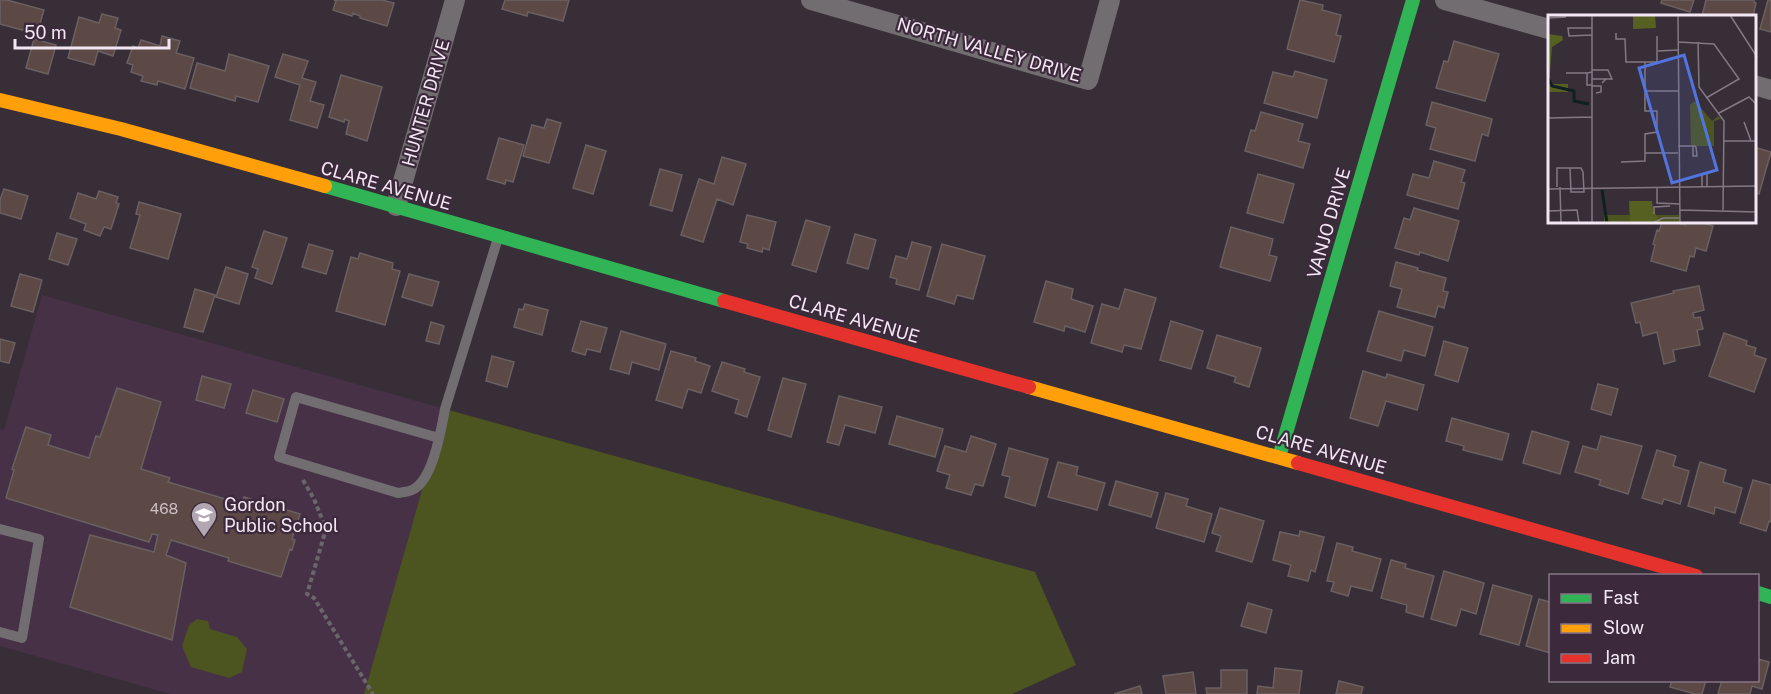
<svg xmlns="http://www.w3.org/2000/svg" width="1771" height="694" viewBox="0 0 1771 694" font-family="'Public Sans',sans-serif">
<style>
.built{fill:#463147}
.green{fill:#4c5420}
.building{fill:#5c4844;stroke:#6a6061;stroke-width:1.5}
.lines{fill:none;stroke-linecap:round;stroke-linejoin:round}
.path{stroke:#6c656b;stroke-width:4;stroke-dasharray:4.5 3;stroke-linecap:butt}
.lane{stroke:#726d70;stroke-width:10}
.street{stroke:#726d70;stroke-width:20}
.fast{stroke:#30b455;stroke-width:14}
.slow{stroke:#ff9f0a;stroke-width:14}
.jam{stroke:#e5322d;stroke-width:14}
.labels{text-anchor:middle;stroke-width:4.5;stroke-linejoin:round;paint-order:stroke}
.number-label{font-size:15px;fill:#cdbfc7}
.street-label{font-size:18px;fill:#f3e7f3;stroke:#3c2a3c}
.poi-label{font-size:18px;fill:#f3e7f3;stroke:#3c2a3c;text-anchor:start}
.inset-river{fill:none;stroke:#102022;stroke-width:3}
.inset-road{fill:none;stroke:#837883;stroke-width:1.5}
.view{fill:#5274df;fill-opacity:0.15;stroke:#5274df;stroke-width:3}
.inset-edge{fill:none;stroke:#f3e7f3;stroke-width:3}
</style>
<rect width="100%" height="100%" fill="#382e38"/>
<path class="built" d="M42 295 445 409 364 694H170L0 646V429L4 430Z"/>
<path class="green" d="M445 409 1035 572 1076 665 1012 694H364Z
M197 619 208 621 210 629 237 637 247 649 242 672 229 678 191 667 182 646 189 625Z"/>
<path class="building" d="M0 0H7L44 10 38 30 28 27 26 31 0 24Z
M334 0H382L394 3 387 26 360 18V16L353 13 352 16 333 10 336 1Z
M505 0H569L563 21 528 12 527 16 502 9Z
M1300 0 1323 5 1322 10 1341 15 1336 35 1341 36 1334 62 1287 49Z
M1662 0H1694L1690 12 1661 3Z
M1706 0H1754V2L1756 3 1753 16H1702Z
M1768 0H1771V32L1760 29Z
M102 14 118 18 115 28 121 30 113 56 98 51 94 65 68 58 79 17 99 23Z
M162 36 180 41 176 53 194 58 185 89 158 81 157 85 141 81 143 76 131 72 133 65 127 63 133 46 138 48 141 40 160 46Z
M34 39 56 45 48 74 26 68Z
M1454 41 1499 54 1485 101 1436 88 1444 61 1448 62Z
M229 54 269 66 258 102 236 96 235 101 190 88 197 63 225 71Z
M283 54 308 61 302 78 316 82 310 101 324 105 317 128 290 120 300 85 275 77Z
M1295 71 1327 80 1317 118 1264 103 1273 72 1293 77Z
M341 75 382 87 367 141 346 134 349 121 345 119 344 122 329 117Z
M1432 102 1492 119 1488 136 1482 134 1475 161 1430 149 1436 128 1426 125Z
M1261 112 1303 124 1298 141 1310 144 1303 168 1245 151 1251 130 1255 131Z
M547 119 561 123 549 163 523 156 532 125 544 128Z
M499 138 524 145 513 182 506 180 505 184 487 179Z
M586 145 606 151 593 194 573 188Z
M1754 147 1771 152 1759 194 1754 192Z
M722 157 746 164 733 205 717 199 703 242 681 235 699 179 714 184Z
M1434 161 1465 170 1461 182 1465 183 1458 209 1407 195 1413 174 1429 178Z
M660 169 682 175 672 211 650 205Z
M1258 174 1294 184 1283 223 1247 213Z
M4 189 28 196 21 219 0 213V200Z
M99 191 118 197 116 203 119 204 111 229 104 227 100 236 84 230 86 224 70 218 78 193 96 199Z
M139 202 181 214 168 259 130 248 140 215 136 214Z
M1414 208 1459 221 1448 261 1420 252 1419 255 1395 248 1404 218 1410 220Z
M747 215 776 222 769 250 763 248 762 252 747 248 748 244 740 242Z
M806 220 830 227 816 272 792 265Z
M1662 222H1675L1685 225V222H1699L1713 226 1706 251 1696 248 1694 257 1690 256 1686 271 1651 261 1655 245 1653 244 1657 230 1659 231Z
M1231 227 1273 239 1269 255 1277 257 1270 281 1220 267Z
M264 231 287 238 272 284 255 278 258 269 252 267Z
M57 233 77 239 68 265 49 259Z
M855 234 876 240 868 269 847 263Z
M912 242 931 247 919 290 896 284 897 279 890 277 896 256 907 259Z
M309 244 333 251 326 274 302 267Z
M942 244 985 256 973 299 957 295 954 304 927 296Z
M360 253 393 263 392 269 400 271 385 325 336 311 351 257 358 259Z
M1396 262 1418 268 1417 270 1446 278 1443 291 1448 292 1444 308 1438 306 1435 317 1397 307 1402 289 1390 286Z
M226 267 248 274 239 304 216 297Z
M20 274 42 280 33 312 11 306Z
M409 274 439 282 432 306 402 297Z
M1046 281 1073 289 1071 299 1093 306 1085 332 1065 326 1064 331 1034 322Z
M1699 286 1704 310 1693 313 1694 318 1700 317 1703 329 1697 330 1700 345 1673 350 1675 361 1664 364 1657 332 1643 336 1640 322 1636 323 1631 303 1674 293 1673 291Z
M195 289 215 295 203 332 184 327Z
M1125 289 1156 298 1141 349 1124 345 1122 352 1091 343 1102 304 1119 309Z
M525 304 548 310 542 335 514 327 519 309 523 310Z
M1379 311 1433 327 1425 356 1404 350 1401 361 1367 351Z
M581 321 607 328 600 352 587 349 585 355 572 351Z
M1171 321 1203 331 1191 369 1160 360Z
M431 322 444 326 439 344 426 341Z
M621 331 666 344 659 370 632 362 629 374 610 369Z
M1724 333 1747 341 1746 345 1756 348 1754 355 1766 359 1754 392 1709 376Z
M1217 335 1261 348 1249 387 1234 382 1236 377 1207 368Z
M0 339 15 343 9 363 0 361Z
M1444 341 1468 348 1458 382 1435 375Z
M671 351 696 358 695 361 710 366 701 393 688 389 682 408 656 400Z
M492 356 514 362 507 387 486 381Z
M722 362 745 369 744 372 760 377 747 417 735 413 739 400 712 391Z
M1363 371 1386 378 1387 374 1424 385 1417 410 1386 401 1378 426 1350 418Z
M202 376 231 384 224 408 196 400Z
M783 378 806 384 791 437 768 430Z
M1598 384 1618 389 1611 415 1591 409Z
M117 388 161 402 141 469 170 478 168 482 242 504 244 497 300 514 292 539 295 540 292 550 290 549 281 577 228 561 229 558 171 540 166 555 186 563 172 640 70 607 90 535 154 552 158 535 152 534 149 542 6 498 14 470 12 469 26 427 51 435 48 445 89 458 96 436 100 437Z
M253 390 284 399 277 422 246 413Z
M839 396 882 407 875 433 845 425 839 445 827 442Z
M897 416 943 429 935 457 889 444Z
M1452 418 1509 434 1502 460 1463 450 1464 446 1446 441Z
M1532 431 1569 442 1560 474 1523 463Z
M971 436 996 444 983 486 975 484 971 495 946 488 950 475 937 471 945 446 966 452Z
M1601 436 1642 446 1628 494 1599 485 1601 480 1575 472 1583 446 1597 450Z
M1009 448 1048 459 1035 506 1005 497 1010 477 1002 475Z
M1657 450 1676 456 1673 466 1689 471 1680 504 1664 499 1662 504 1642 498Z
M1058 462 1078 467 1076 475 1105 483 1097 510 1048 497Z
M1700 462 1726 470 1723 482 1742 488 1735 513 1715 507 1714 514 1688 506Z
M1753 480 1771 485V522L1769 521 1766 531 1740 523Z
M1116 481 1158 493 1151 517 1109 505Z
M1166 493 1188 499 1186 506 1212 514 1204 542 1156 528Z
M1220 508 1264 521 1252 562 1216 551 1221 536 1212 533Z
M1300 531 1324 537 1315 572 1311 570 1308 581 1288 576 1291 565 1273 560 1280 532 1299 536Z
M1337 543 1353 547 1352 551 1381 559 1372 591 1351 586 1348 596 1331 591 1334 582 1327 581Z
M1391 560 1406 564 1405 568 1434 576 1423 617 1406 612 1407 605 1381 598Z
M1444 571 1484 583 1476 614 1461 609 1456 626 1431 619Z
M1493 585 1532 596 1519 645 1480 634Z
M1539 599 1550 602V653L1526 646Z
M1248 603 1272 610 1266 633 1241 626Z
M1758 659 1769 662 1762 689 1752 686 1750 694H1718L1722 680H1758Z
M1275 668 1302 671 1299 694H1257L1258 686 1273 688Z
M1221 670H1247V694H1207L1206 688H1221Z
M1193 672 1196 694H1166L1163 676Z
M1672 680H1706L1702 694H1695L1670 687Z
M1339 681 1363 687 1361 694H1336Z
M1140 686 1142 694H1114Z"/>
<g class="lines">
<path class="path" d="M303 480 314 499 326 529 307 594 314 598 373 694"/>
<path class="lane" d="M439 438 296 397 279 457 398 493C403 492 408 492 412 490 433 481 441 430 445 409L498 238
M0 529 39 539 22 638 0 632"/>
<path class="street" d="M811 0 1088 80 1110 0
M1445 0 1549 29
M1754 85 1771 90
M396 206 455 0"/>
<path class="fast" d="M325 186 724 301
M1279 457 1413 0
M1758 593 1771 597"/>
<path class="slow" d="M0 100 121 129 325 186
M1029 387 1298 463"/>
<path class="jam" d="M724 301 1029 387
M1298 463 1696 576"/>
</g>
<defs>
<g id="school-pin" transform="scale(1.35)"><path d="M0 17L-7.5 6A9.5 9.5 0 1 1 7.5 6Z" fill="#b2a6b2" stroke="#3c2a3c"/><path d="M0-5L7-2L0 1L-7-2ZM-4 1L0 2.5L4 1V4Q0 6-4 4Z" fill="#fff"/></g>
</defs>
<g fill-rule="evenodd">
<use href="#school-pin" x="204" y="515"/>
</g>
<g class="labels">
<g class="number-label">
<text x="164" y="514">468</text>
</g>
<g class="street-label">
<text transform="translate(989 50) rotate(16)" y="6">NORTH VALLEY DRIVE</text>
<text transform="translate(426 103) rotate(-74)" y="6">HUNTER DRIVE</text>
<text transform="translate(386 186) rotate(16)" y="6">CLARE AVENUE</text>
<text transform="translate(1329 223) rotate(-74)" y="6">VANJO DRIVE</text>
<text transform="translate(854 319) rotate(16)" y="6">CLARE AVENUE</text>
<text transform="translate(1321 450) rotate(16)" y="6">CLARE AVENUE</text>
</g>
<g class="poi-label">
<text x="224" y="511">Gordon<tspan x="224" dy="21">Public School</tspan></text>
</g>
</g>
<g transform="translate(1548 15)">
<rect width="208" height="208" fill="#382e38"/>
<path d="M147 86 164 106 170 101 173 104 166 106V131H143L142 90ZM56 200H131V208H56Z" fill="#4c5420"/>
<path d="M85 0H107L108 13 85 14ZM0 19 14 21 15 25 4 32 1 69H20V77H0ZM81 186H104L105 196 114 208H82Z" fill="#566121"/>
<path class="inset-river" d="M0 63 4 71 26 76V86L41 89M54 175 59 208"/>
<path class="inset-road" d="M44 0V208M130 0 132 208M182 0 209 42M0 3 18 2M44 13H20L21 21 44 20M68 18V24H77L78 47H109V21M130 27 166 29 191 64 158 83M150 27 151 72 176 106 175 195M110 36 130 35M44 55H60L64 64H58M44 57 39 58V70H44M18 58H39M44 64H58L54 68M44 71H53V77L48 78M97 76H130M171 98 201 82 209 90M0 103 44 102M196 107 203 126M176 126H209M130 131H147L148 132 149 141H145V131M97 138H130M73 147 97 146V119L109 117V96H97V47M9 172V153H22L23 177H36L35 157 33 153H22M12 172 13 208M109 172V188L132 189M154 172V160L159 158V172M0 174 209 171M132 195 209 197M0 196 29 195 31 208M106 199V192L122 191M105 208 115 203H132"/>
<path class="view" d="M136 40 169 155 124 168 91 53Z"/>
<rect width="208" height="208" class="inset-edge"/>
</g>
<rect x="1549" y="574" width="210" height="108" fill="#3c2a3c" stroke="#857685" stroke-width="1.5"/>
<rect x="1561" y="594" width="30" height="9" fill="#30b455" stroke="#857685" stroke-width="1.5"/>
<text x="1603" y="604" font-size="18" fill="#f3e7f3">Fast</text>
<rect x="1561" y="624" width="30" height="9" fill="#ff9f0a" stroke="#857685" stroke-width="1.5"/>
<text x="1603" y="634" font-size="18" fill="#f3e7f3">Slow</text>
<rect x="1561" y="654" width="30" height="9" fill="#e5322d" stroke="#857685" stroke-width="1.5"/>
<text x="1603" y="664" font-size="18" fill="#f3e7f3">Jam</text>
<path d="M15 39v9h154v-9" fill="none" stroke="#f3e7f3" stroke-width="3"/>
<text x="24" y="39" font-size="18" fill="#f3e7f3" stroke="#3c2a3c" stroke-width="4.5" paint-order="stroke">50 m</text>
</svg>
